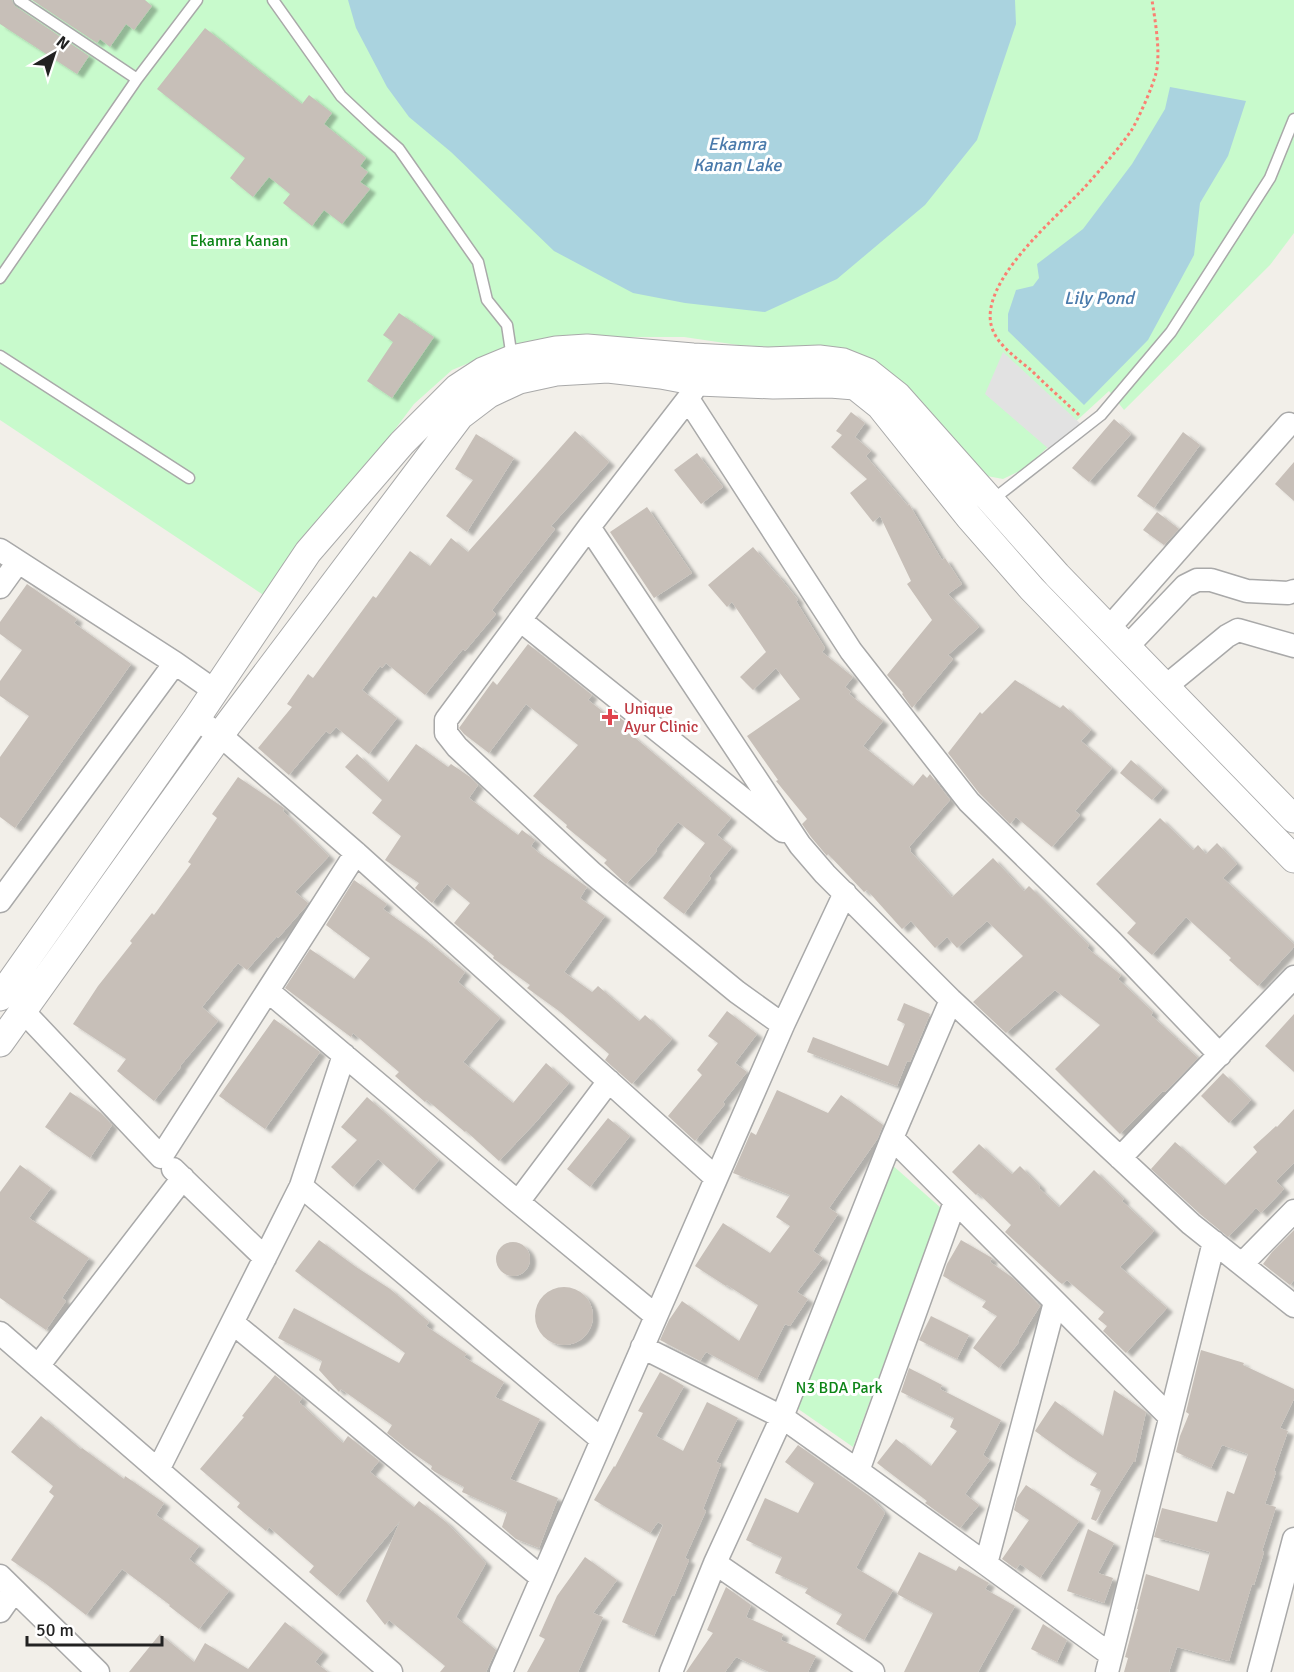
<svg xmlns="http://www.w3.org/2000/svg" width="1294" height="1672" viewBox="0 0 1294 1672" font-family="Signika,sans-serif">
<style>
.park{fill:#c8facc}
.parking{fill:#e2e2e2}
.water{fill:#aad3df}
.building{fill:#c7bfb8;filter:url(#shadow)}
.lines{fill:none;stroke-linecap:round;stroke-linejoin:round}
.service-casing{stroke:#a9a9a9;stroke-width:13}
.minor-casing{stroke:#a9a9a9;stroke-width:25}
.tertiary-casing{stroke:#a9a9a9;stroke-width:29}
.path{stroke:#fa8072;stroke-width:3;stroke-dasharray:3 3;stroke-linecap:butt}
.service{stroke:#fff;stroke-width:10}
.minor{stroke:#fff;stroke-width:22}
.tertiary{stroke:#fff;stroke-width:27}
.health-dot{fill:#e0444e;stroke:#fff;stroke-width:2}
.labels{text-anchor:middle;stroke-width:6;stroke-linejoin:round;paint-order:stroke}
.park-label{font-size:16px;fill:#0c8416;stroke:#fff}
.health-label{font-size:16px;fill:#be3a42;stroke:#fff;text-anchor:start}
.water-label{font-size:18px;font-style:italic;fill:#4a7aab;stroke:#fff}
</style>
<defs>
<filter id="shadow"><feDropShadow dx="6" dy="4" stdDeviation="1.5" flood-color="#0004"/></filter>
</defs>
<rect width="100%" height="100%" fill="#f2efe9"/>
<path class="park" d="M0 0H1294V233L1270 265 1124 410 1109 391 1024 469 1003 479 987 476 819 350 738 345 684 337H589L493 353 452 370 414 404 268 598 0 420Z
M891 1164 941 1208 853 1447 794 1406Z"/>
<path class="parking" d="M1003 352 1083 426 1050 450 985 394Z"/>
<path class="water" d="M348 0H1015L1016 24 977 140 925 205 837 279 765 312 685 303 633 293 554 251 451 152 409 117 387 87 356 28Z
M1170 87 1246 101 1228 156 1200 203 1194 255 1148 340 1084 405 1008 331V314L1016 290 1033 286 1039 278 1037 264 1083 229 1132 164 1165 109Z"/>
<path class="building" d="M0 0H12L15 6 89 56 77 74 0 24Z
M32 0H145L152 6 134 30 126 24 110 47 100 39 97 43Z
M205 28 302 104 309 95 332 113 324 124 366 158 360 166 368 172 360 182 370 189 342 224 324 210 312 226 283 203 290 194 269 177 253 197 230 178 245 158 157 89Z
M399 313 434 337 392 398 367 381 393 342 383 335Z
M851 412 865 423 855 437 871 451 866 456 908 506 909 504 942 560 945 558 962 584 948 594 979 627 948 655 953 659 912 708 902 694 903 693 887 675 932 620 907 584 911 581 880 516 873 522 850 493 867 479 831 447 842 435 836 431Z
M1114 419 1131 434 1089 482 1072 468Z
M575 431 609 462 551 526 555 529 492 610 496 614 465 651 463 649 425 695 386 663 382 668 380 666 362 690 397 718 369 754 336 727 330 734 326 731 289 775 258 748 292 707 287 704 308 674 313 678 373 596 376 598 410 551 430 566 451 538 468 552Z
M1183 432 1200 445 1154 508 1137 496Z
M476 434 514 458 467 532 446 516 473 480 455 469Z
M697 453 723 487 701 504 674 470Z
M1294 462V501L1275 484Z
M647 507 692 573 654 598 610 532Z
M1157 512 1179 529 1164 545 1143 530Z
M753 547 777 575V574L798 600 796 601 825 648 822 652 853 677 845 687 851 692 849 694 883 721 863 746 913 786 923 774 927 778 930 774 950 800 909 847 911 849 910 851 952 897 993 858 1024 891 1029 886 1089 945 1087 948 1121 975 1118 979 1153 1012 1151 1015 1198 1058 1165 1092 1163 1091 1120 1134 1055 1069 1100 1025 1055 990 1006 1033 973 1002 1023 956 987 921 957 948 947 937 935 948 911 921 902 929 867 890 864 892 828 854 827 856 811 837 802 824 807 819 776 781 778 780 747 736 800 699 776 668 753 690 740 677 766 652 732 602 727 607 708 585Z
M27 584 77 619 74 623 131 664 15 828 0 817V757L29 716 0 696V681L22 650 0 634V622Z
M528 644 592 695 588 700 615 721 619 717 632 727 628 732 731 818 717 835 732 847 709 876 711 878 684 914 663 898 705 843 678 822 656 849 657 851 626 884 604 863 607 860 566 827 567 825 533 796 578 745 526 704 489 753 464 734 459 728 493 681 497 685Z
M1015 680 1060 708 1063 705 1091 730 1081 741 1112 768 1075 811 1080 815 1052 847 1016 817 1010 824 979 793 948 753 980 712 982 714Z
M416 744 448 767 451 764 470 777 478 785 469 798 518 835 522 830 535 840 531 846 539 853 587 887 580 898 605 916 564 972 592 992 598 986 639 1021 645 1015 672 1039 632 1084 605 1060 609 1054 559 1011 527 988 530 985 494 959 493 958 494 956 454 923 470 903 447 884 432 903 415 888 419 883 385 860 401 836 372 813 382 800 345 767 357 754 388 782Z
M1131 760 1163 788 1152 800 1120 773Z
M238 777 284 808 283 811 329 856 295 892 308 903 307 905 278 938 277 936 247 970 238 963 202 1007 218 1021 180 1066 181 1067 154 1101 117 1071 126 1059 73 1024 98 986 132 943 130 941 152 913 154 915 191 864 188 862 217 818 212 814Z
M1160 818 1193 850 1198 845 1206 854 1217 843 1237 864 1223 878 1294 944V947L1258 986 1229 960 1231 958 1186 917 1152 955 1127 933 1136 923 1096 884Z
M354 880 387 904 383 909 426 940 465 972 458 982 500 1018 463 1062 513 1103 546 1063 569 1083 536 1122 499 1161 466 1131 465 1132 427 1100 425 1102 395 1076 399 1072 353 1033 351 1037 285 988 310 949 354 979 370 958 326 925Z
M904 1003 930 1014 910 1062 907 1061 897 1086 807 1052 813 1037 888 1066 905 1024 897 1020Z
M727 1011 757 1034 735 1063 747 1072 723 1102 725 1104 695 1141 668 1116 702 1075 697 1070 718 1043 708 1036Z
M1294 1014V1072L1265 1046Z
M274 1019 320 1052 265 1129 219 1096Z
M1223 1073 1251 1100 1229 1123 1201 1096Z
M777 1090 828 1113 841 1095 883 1125 878 1138 829 1208 838 1214 813 1251 823 1258 797 1292 808 1299 790 1326 785 1324 757 1379 706 1352 700 1361 660 1340 669 1320 682 1301 739 1341 758 1305 727 1285 726 1286 695 1266 723 1223 770 1253 790 1226 776 1217 790 1195 733 1173 751 1132 756 1135Z
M70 1092 101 1113 112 1125 90 1158 45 1127Z
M367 1097 439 1160 413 1190 378 1159 353 1187 331 1167 357 1140 341 1127Z
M1294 1109V1163L1276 1181 1284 1189 1261 1213 1256 1208 1228 1237 1200 1214 1151 1169 1175 1142 1225 1185 1257 1152 1253 1147 1276 1126 1277 1127Z
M608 1118 630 1136 590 1187 567 1169Z
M979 1144 1012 1174 1020 1166 1040 1186 1039 1188 1059 1207 1094 1170 1124 1199 1122 1201 1154 1231 1120 1267 1167 1308 1126 1353 1103 1331 1107 1326 1098 1319 1104 1312 1067 1280 1062 1284 1058 1281 1005 1232 1011 1225 978 1193 976 1195 952 1172Z
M20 1165 51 1188 29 1218 89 1258 62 1298 66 1301 46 1330 0 1298V1192Z
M1294 1230V1280L1290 1285 1263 1264 1272 1252Z
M319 1240 356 1267 390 1289 429 1322 426 1326 467 1354 464 1357 504 1382 495 1397 540 1419 510 1479 558 1498 539 1548 516 1539 502 1527 507 1512 462 1492 464 1487 435 1472 431 1469 432 1466 407 1449 387 1433 392 1425 341 1389 339 1392 319 1370 322 1361 278 1338 294 1308 399 1363 405 1353 295 1271Z
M961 1240 992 1258 990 1262 1013 1278 1040 1306 1018 1341 1019 1342 999 1368 973 1348 997 1316 982 1307 986 1301 943 1276 947 1264Z
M496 1259a17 17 0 1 1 34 0a17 17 0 1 1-34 0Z
M535 1316a29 29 0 1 1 58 0a29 29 0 1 1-58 0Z
M931 1316 969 1335 957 1359 919 1340Z
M1201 1350 1244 1363 1243 1365 1294 1389V1399L1280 1428 1288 1431 1274 1471 1276 1472 1265 1504 1276 1507 1262 1551 1264 1552 1254 1585 1252 1584 1229 1661 1177 1647 1169 1672H1124L1128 1658 1125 1657 1138 1609H1137L1146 1574 1199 1591 1210 1552 1154 1537 1162 1508 1217 1522 1227 1491 1234 1494 1248 1454 1222 1445 1211 1468 1176 1452 1180 1436 1189 1414 1186 1412Z
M909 1368 942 1385 940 1389 1001 1420 983 1455 990 1460 965 1494 979 1505 960 1528 925 1503 927 1501 877 1463 896 1439 931 1466 957 1431 950 1427 954 1418 901 1392Z
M660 1372 684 1386 656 1436 683 1451 707 1402 738 1418 716 1462 721 1464 703 1509 706 1511 685 1558 689 1560 674 1596 672 1595 654 1636 622 1622 663 1525 658 1522 650 1533 594 1500 614 1466 615 1467 643 1413 638 1411Z
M275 1375 302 1398 299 1402 343 1443 348 1436 379 1461 370 1472 414 1507 419 1501 446 1522 486 1563 456 1617 496 1650 486 1672H440L445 1666 389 1620 385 1625 366 1601 400 1521 337 1596 309 1572 314 1566 269 1527 266 1531 237 1507 240 1503 200 1469 244 1417 242 1416Z
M1114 1390 1146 1412 1135 1462H1133L1096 1521 1091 1519 1101 1490 1090 1485 1097 1473 1070 1456 1035 1431 1055 1401 1103 1436Z
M41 1416 81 1449 82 1448 124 1479 125 1476 164 1503 156 1515 199 1546 189 1559 229 1591 199 1629 169 1606 170 1605 122 1569 86 1615 45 1583 11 1560 54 1496 49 1492 53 1486 11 1452Z
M798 1445 872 1498 885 1513 856 1568 893 1590 864 1640 836 1624 842 1614 805 1593 808 1588 775 1573 782 1557 746 1540 765 1498 798 1513 814 1483 785 1462Z
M1026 1485 1079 1521 1040 1578 1020 1564 1016 1569 1002 1559 1029 1520 1014 1510 1017 1498Z
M1088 1529 1114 1543 1098 1573 1113 1578 1104 1603 1067 1591Z
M919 1552 956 1571 959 1566 989 1583 985 1589 1015 1606 978 1672H904L933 1613 897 1594Z
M585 1557 617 1580 593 1613 603 1617 578 1672H527L545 1639 539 1636 557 1596Z
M726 1587 751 1605 746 1617 783 1634 781 1640 816 1656 808 1672H769L736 1657 725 1672H686L713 1633 707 1630Z
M285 1622 323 1652 315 1662 328 1672H129L160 1634 194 1662 205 1643 248 1669Z
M1043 1624 1067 1640 1057 1662 1031 1649Z"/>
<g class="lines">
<g class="service-casing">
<path id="service" d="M19 0 137 79
M273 0 341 96 374 127 399 149 478 262 487 300 507 325 512 358
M0 278 137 79 197 0
M0 356 189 478
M991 501 1101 415 1171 332 1270 178 1294 119"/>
</g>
<g class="minor-casing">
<path id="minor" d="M698 382 688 399 589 527 446 720V733L457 747 592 873 737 992 783 1025
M688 399 851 651 969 802 1111 941 1220 1055
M589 527 800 845 825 874 951 1000 1191 1224 1294 1306
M0 550 175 663 0 901
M0 587 18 562
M520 620 783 831
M1109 628 1289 424
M1127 647 1185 586 1197 580H1211L1247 591 1288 593 1294 591
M175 663 215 691
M1165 687 1227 636 1238 630 1294 646
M196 719 220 735 356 853 716 1178
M268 991 518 1202 656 1316
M23 1011 161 1157 356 853
M892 1138 1170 1417
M1120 1158 1294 977
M173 1169 265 1258
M301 1186 602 1440
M518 1202 609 1081
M1242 1264 1294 1211
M233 1323 542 1578
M0 1333 391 1672
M642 1347 782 1417 858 1471 986 1564 1055 1302
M38 1366 183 1178
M158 1470 301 1186 344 1055
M858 1471 955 1202
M715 1563 873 1672
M986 1564 1111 1655
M0 1576 98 1672
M0 1611 14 1591
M501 1672 783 1025 845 893
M671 1672 715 1563 782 1417 892 1138 951 1000
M1107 1672 1214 1242
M1259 1672 1294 1539"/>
</g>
<g class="tertiary-casing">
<path id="tertiary" d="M0 997 196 719 308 552 402 443 457 388 483 371 512 359 556 350 587 348 693 357 768 361 819 359 843 362 868 372 897 395 1057 575 1294 819
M0 1043 220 735 460 416 489 394 519 380 556 372 608 369 661 375 698 382 773 385 830 384 855 386 880 406 969 517 1032 589 1294 859"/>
</g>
<path class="path" d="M1079 415C1063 400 1047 386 1032 371 1018 359 998 346 992 328 977 283 1057 217 1084 188 1100 170 1117 151 1131 131 1138 120 1153 86 1156 73 1161 53 1155 20 1152 0"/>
<use href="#service" class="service"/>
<use href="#minor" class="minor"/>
<use href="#tertiary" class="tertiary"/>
</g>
<path class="health-dot" d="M607 708h6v6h6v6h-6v6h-6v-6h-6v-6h6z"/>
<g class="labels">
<g class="park-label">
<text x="239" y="246">Ekamra Kanan</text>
<text x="839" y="1393">N3 BDA Park</text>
</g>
<g class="health-label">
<text x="624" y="714">Unique<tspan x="624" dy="18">Ayur Clinic</tspan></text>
</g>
<g class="water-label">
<text x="737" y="150">Ekamra<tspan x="737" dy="21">Kanan Lake</tspan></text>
<text x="1099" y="304">Lily Pond</text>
</g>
</g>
<g transform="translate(54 54) rotate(39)" stroke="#ffffff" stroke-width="4.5" paint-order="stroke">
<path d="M0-4.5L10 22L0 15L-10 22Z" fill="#222222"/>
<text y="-9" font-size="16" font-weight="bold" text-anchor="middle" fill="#222222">N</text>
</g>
<path d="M27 1636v9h135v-9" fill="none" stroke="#222222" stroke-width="3"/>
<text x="36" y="1636" font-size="18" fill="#222222" stroke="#ffffff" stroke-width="4.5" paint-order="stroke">50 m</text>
</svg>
